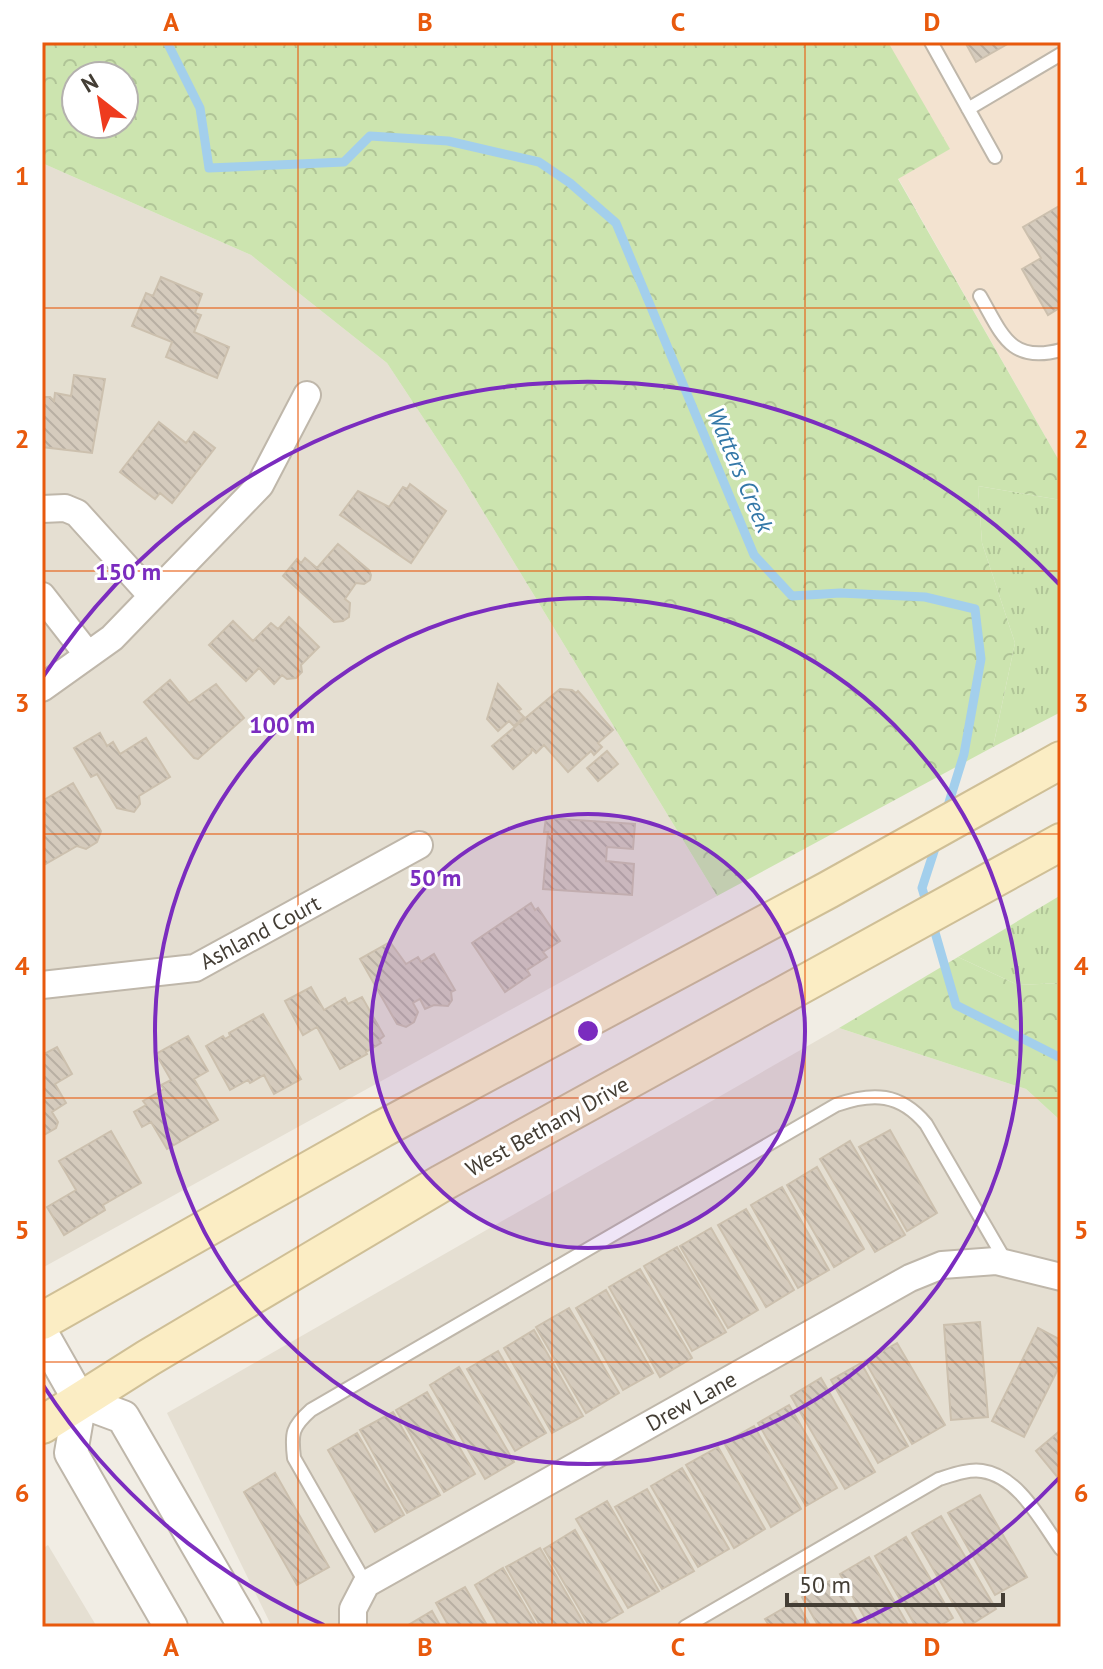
<svg xmlns="http://www.w3.org/2000/svg" width="1103" height="1669" viewBox="0 0 1103 1669" font-family="'PT Sans',sans-serif">
<style>
.residential{fill:#e5dfd2}
.commercial{fill:#f3e3d0}
.grass{fill:url(#grass-tufts)}
.forest{fill:url(#forest-crowns);fill-rule:evenodd}
.lines{fill:none;stroke-linecap:round;stroke-linejoin:round}
.stream{stroke:#a3cfec;stroke-width:9}
.building{fill:url(#building-back-hatch);stroke:#ccc0ae;stroke-width:2}
.service-casing{stroke:#bfb7aa;stroke-width:16}
.minor-casing{stroke:#bfb7aa;stroke-width:30}
.tertiary-casing{stroke:#bfb7aa;stroke-width:36}
.secondary-casing{stroke:#cfbf96;stroke-width:40}
.service{stroke:#fff;stroke-width:12}
.minor{stroke:#fff;stroke-width:26}
.tertiary{stroke:#fff;stroke-width:32}
.secondary{stroke:#fbedc4;stroke-width:36}
.grid{fill:none;stroke:#e8590c;stroke-width:2;stroke-opacity:0.55}
.ring{fill:none;stroke:#7b2cbf;stroke-width:4}
.labels{text-anchor:middle;stroke-width:6;stroke-linejoin:round;paint-order:stroke}
.street-label{font-size:22px;fill:#433d34;stroke:#fff}
.water-label{font-size:24px;font-style:italic;fill:#3478a8;stroke:#fff}
.centre{fill:#7b2cbf;stroke:#fff;stroke-width:4}
.ring-label{font-size:24px;text-anchor:middle;font-weight:bold;fill:#7b2cbf;stroke:#fff;stroke-width:6;stroke-linejoin:round;paint-order:stroke}
.neatline{fill:none;stroke:#e8590c;stroke-width:3}
.grid-label{font-size:26px;text-anchor:middle;font-weight:bold;fill:#e8590c}
</style>
<defs>
<pattern id="grass-tufts" width="24" height="20" patternUnits="userSpaceOnUse" patternTransform="scale(2)"><rect width="24" height="20" fill="#cce4af"/><path d="M3 7l-1-3M5 7V3M7 7l1-3M15 17l-1-3M17 17v-4M19 17l1-3" fill="none" stroke="#b0c497"/></pattern>
<pattern id="forest-crowns" width="20" height="18" patternUnits="userSpaceOnUse" patternTransform="scale(2)"><rect width="20" height="18" fill="#cce4af"/><path d="M2 6a3 3 0 1 1 6 0M12 15a3 3 0 1 1 6 0" fill="none" stroke="#b0c497"/></pattern>
<pattern id="building-back-hatch" width="6" height="6" patternUnits="userSpaceOnUse" patternTransform="scale(2)"><rect width="6" height="6" fill="#d5cbbd"/><path d="M-1 5l2 2M0 0l6 6M5-1l2 2" fill="none" stroke="#b8afa3"/></pattern>
</defs>
<rect width="100%" height="100%" fill="#f1ede4"/>
<path class="residential" d="M42 163 251 255 387 363 459 472 717 896 42 1268Z
M839 1028 1026 1089 1061 1121V1627H272L167 1413Z
M48 1545 97 1627H42V1549Z"/>
<path class="commercial" d="M888 42H1061V464L898 178Z"/>
<path class="grass" d="M978 486 1061 500V712L993 747 1015 643 982 543Z
M1061 895V983L1018 985 958 957Z"/>
<path class="forest" d="M42 42H888L950 149 898 179 1061 464V500L978 486 982 543 1015 643 993 747 717 896 459 472 387 363 251 255 42 163ZM76 76H124V124H76Z
M958 957 1018 985 1061 983V1121L1026 1089 839 1028Z"/>
<g class="lines">
<path class="stream" d="M167 42 200 108 209 168 344 162 370 136 448 141 539 162 570 183 616 223 754 555 792 596 840 593 925 597 975 609 981 659 964 754 946 812
M928 908 922 888 937 842
M932 922 956 1005 1061 1058"/>
</g>
<path class="building" d="M965 42H1011L976 62Z
M1061 205V307L1048 315 1022 269 1041 258 1023 227Z
M161 277 202 294 195 313 201 315 194 332 229 347 217 378 166 357 172 342 132 326 146 293 153 296Z
M74 375 105 379 92 453 42 447V397H50L54 401 55 393 71 396Z
M159 422 186 443 194 432 215 448 172 503 160 493 155 499 120 472Z
M410 484 446 511 411 563 340 515 358 491 389 507 403 487 407 489Z
M338 544 369 570 371 575 370 580 364 584 356 583 345 599 350 603 349 617 343 621 334 622 283 576 297 559 301 563 305 558 317 568Z
M289 617 319 647 301 665 302 672 296 678 287 679 282 675 274 684 259 668 246 681 209 645 233 621 253 641 271 623 278 629Z
M170 680 189 703 216 684 244 718 198 759 194 758 144 702Z
M498 684 521 709 518 711 524 717 514 726 509 721 498 731 487 719Z
M560 689 572 690 576 693 578 691 613 730 598 743 602 747 594 755 591 751 568 772 544 745 536 753 532 749 531 753 513 769 492 746Z
M100 733 107 746 113 742 120 754 146 738 170 777 139 796 140 804 134 812 117 808 97 774 91 777 74 748Z
M607 751 618 764 598 781 587 768Z
M73 783 101 831 97 842 86 849 77 846 42 866V801Z
M546 818 635 824 633 849 607 847 606 861 634 864 632 895 543 889 548 832H544Z
M531 903 535 910 538 908 560 941 543 952 547 957 527 970 530 975 505 992 472 943Z
M390 942 406 964 418 957 421 962 434 954 455 990 451 992 452 1000 448 1006 434 1005 425 1009 420 999 413 1003 418 1012 414 1022 406 1027 397 1024 360 959Z
M311 987 324 1010 345 998 348 1004 362 997 384 1036 379 1040 381 1043 366 1052 367 1054 340 1069 317 1027 303 1035 285 1001Z
M263 1014 301 1079 274 1094 264 1075 250 1083 248 1080 230 1090 206 1046 223 1036 225 1039 230 1036 229 1033Z
M188 1036 208 1071 194 1079 218 1120 167 1149 151 1122 142 1127 134 1112 146 1105 143 1101 164 1089 161 1085 171 1080 156 1054Z
M57 1047 72 1074 55 1084 66 1103 52 1112 58 1122 56 1128 42 1136V1055Z
M890 1130 937 1213 907 1231 859 1147Z
M111 1131 141 1183 103 1205 105 1210 64 1235 47 1207 76 1190 59 1161Z
M850 1141 905 1235 875 1252 820 1159Z
M817 1167 864 1249 834 1267 787 1185Z
M782 1187 829 1270 798 1288 751 1205Z
M746 1209 794 1290 766 1307 718 1225Z
M711 1228 758 1310 728 1328 680 1246Z
M677 1247 726 1332 692 1351 644 1266Z
M640 1269 692 1358 660 1377 609 1287Z
M606 1290 653 1373 623 1390 576 1308Z
M569 1308 619 1393 586 1413 536 1327Z
M980 1322 988 1417 951 1420 944 1325Z
M1038 1328 1061 1340V1363L1024 1437 992 1421Z
M534 1330 583 1416 552 1433 504 1348Z
M897 1343 945 1425 912 1444 865 1361Z
M498 1351 546 1433 515 1451 467 1369Z
M861 1363 908 1446 878 1463 831 1380Z
M459 1367 514 1462 485 1479 430 1385Z
M821 1378 875 1472 845 1489 791 1396Z
M427 1392 475 1474 444 1492 396 1410Z
M789 1405 837 1488 806 1506 758 1423Z
M393 1412 440 1495 407 1513 360 1430Z
M754 1426 801 1509 771 1527 724 1443Z
M1061 1430V1477L1059 1479 1036 1451Z
M357 1433 404 1515 375 1532 328 1450Z
M718 1447 765 1529 734 1548 686 1465Z
M682 1468 729 1549 698 1567 651 1486Z
M275 1473 329 1567 297 1585 244 1492Z
M647 1489 694 1571 662 1589 615 1507Z
M980 1495 1027 1577 995 1595 948 1513Z
M607 1501 659 1591 628 1608 576 1519Z
M941 1516 996 1609 967 1627 912 1533Z
M575 1530 623 1612 597 1627H590L544 1549Z
M906 1537 953 1618 938 1627H916L875 1556Z
M540 1548 586 1627H541L506 1567Z
M869 1557 909 1627H870L840 1574Z
M503 1568 537 1627H499L475 1585Z
M833 1579 861 1627H819L802 1597Z
M465 1587 488 1627H449L436 1603Z
M796 1601 811 1627H770L765 1619Z
M432 1611 441 1627H405Z"/>
<g class="lines">
<g class="service-casing">
<path id="service" d="M931 42 995 157
M968 109 1061 54
M980 296C1002 334 1010 364 1061 350
M366 1584 294 1458C291 1433 292 1427 311 1410L836 1105C873 1092 900 1093 926 1124L1005 1260
M685 1627 939 1479C952 1475 968 1469 982 1471 1019 1476 1042 1523 1061 1549"/>
</g>
<g class="minor-casing">
<path id="minor" d="M42 509 65 508 77 513 152 596
M42 596 88 655
M42 688 112 638 260 485 307 395
M42 985 195 968 419 845
M353 1627V1609L366 1584 910 1278 942 1265 996 1261 1061 1277"/>
</g>
<g class="tertiary-casing">
<path id="tertiary" d="M42 1334 80 1401 71 1453 171 1627
M80 1401 123 1417 245 1627"/>
</g>
<g class="secondary-casing">
<path id="secondary" d="M42 1321 382 1129 828 890 1061 760
M42 1425 148 1358 442 1183 1061 842"/>
</g>
<use href="#service" class="service"/>
<use href="#minor" class="minor"/>
<use href="#tertiary" class="tertiary"/>
<use href="#secondary" class="secondary"/>
</g>
<path class="grid" d="M298 42V1627M552 42V1627M805 42V1627M42 308H1061M42 571H1061M42 834H1061M42 1098H1061M42 1362H1061"/>
<circle cx="588" cy="1031" r="217" fill="#7b2cbf" fill-opacity=".12"/>
<g class="ring">
<circle cx="588" cy="1031" r="217"/>
<circle cx="588" cy="1031" r="433"/>
<path d="M1059 1478A650 650 0 0 1 852 1625M324 1625A650 650 0 0 1 43 1385M43 677A650 650 0 0 1 1059 584"/>
</g>
<g class="labels">
<g class="street-label">
<text transform="translate(260 932) rotate(-28)" y="8">Ashland Court</text>
<text transform="translate(547 1126) rotate(-29)" y="8">West Bethany Drive</text>
<text transform="translate(691 1401) rotate(-29)" y="8">Drew Lane</text>
</g>
<g class="water-label">
<text transform="translate(740 470) rotate(67)" y="8">Watters Creek</text>
</g>
</g>
<circle cx="588" cy="1031" r="12" class="centre"/>
<g class="ring-label">
<text x="128" y="580">150 m</text>
<text x="282" y="733">100 m</text>
<text x="435" y="886">50 m</text>
</g>
<rect width="1103" height="1669" fill="none" stroke="#ffffff" stroke-width="88"/>
<g transform="translate(100 100) rotate(329)"><circle r="38" fill="#ffffff" stroke="#b4b1ae" stroke-width="2"/>
<path d="M0-6L14 30L0 20L-14 30Z" fill="#ee3b1e"/>
<text y="-12" font-size="22" font-weight="bold" text-anchor="middle" fill="#433d34">N</text>
</g>
<path d="M787 1593v12h216v-12" fill="none" stroke="#433d34" stroke-width="4"/>
<text x="799" y="1593" font-size="24" fill="#433d34" stroke="#ffffff" stroke-width="6" paint-order="stroke">50 m</text>
<rect x="44" y="44" width="1015" height="1581" class="neatline"/>
<g class="grid-label">
<text x="171" y="31">A</text>
<text x="425" y="31">B</text>
<text x="678" y="31">C</text>
<text x="932" y="31">D</text>
<text x="22" y="185">1</text>
<text x="1081" y="185">1</text>
<text x="22" y="448">2</text>
<text x="1081" y="448">2</text>
<text x="22" y="712">3</text>
<text x="1081" y="712">3</text>
<text x="22" y="975">4</text>
<text x="1081" y="975">4</text>
<text x="22" y="1239">5</text>
<text x="1081" y="1239">5</text>
<text x="22" y="1502">6</text>
<text x="1081" y="1502">6</text>
<text x="171" y="1656">A</text>
<text x="425" y="1656">B</text>
<text x="678" y="1656">C</text>
<text x="932" y="1656">D</text>
</g>
</svg>
